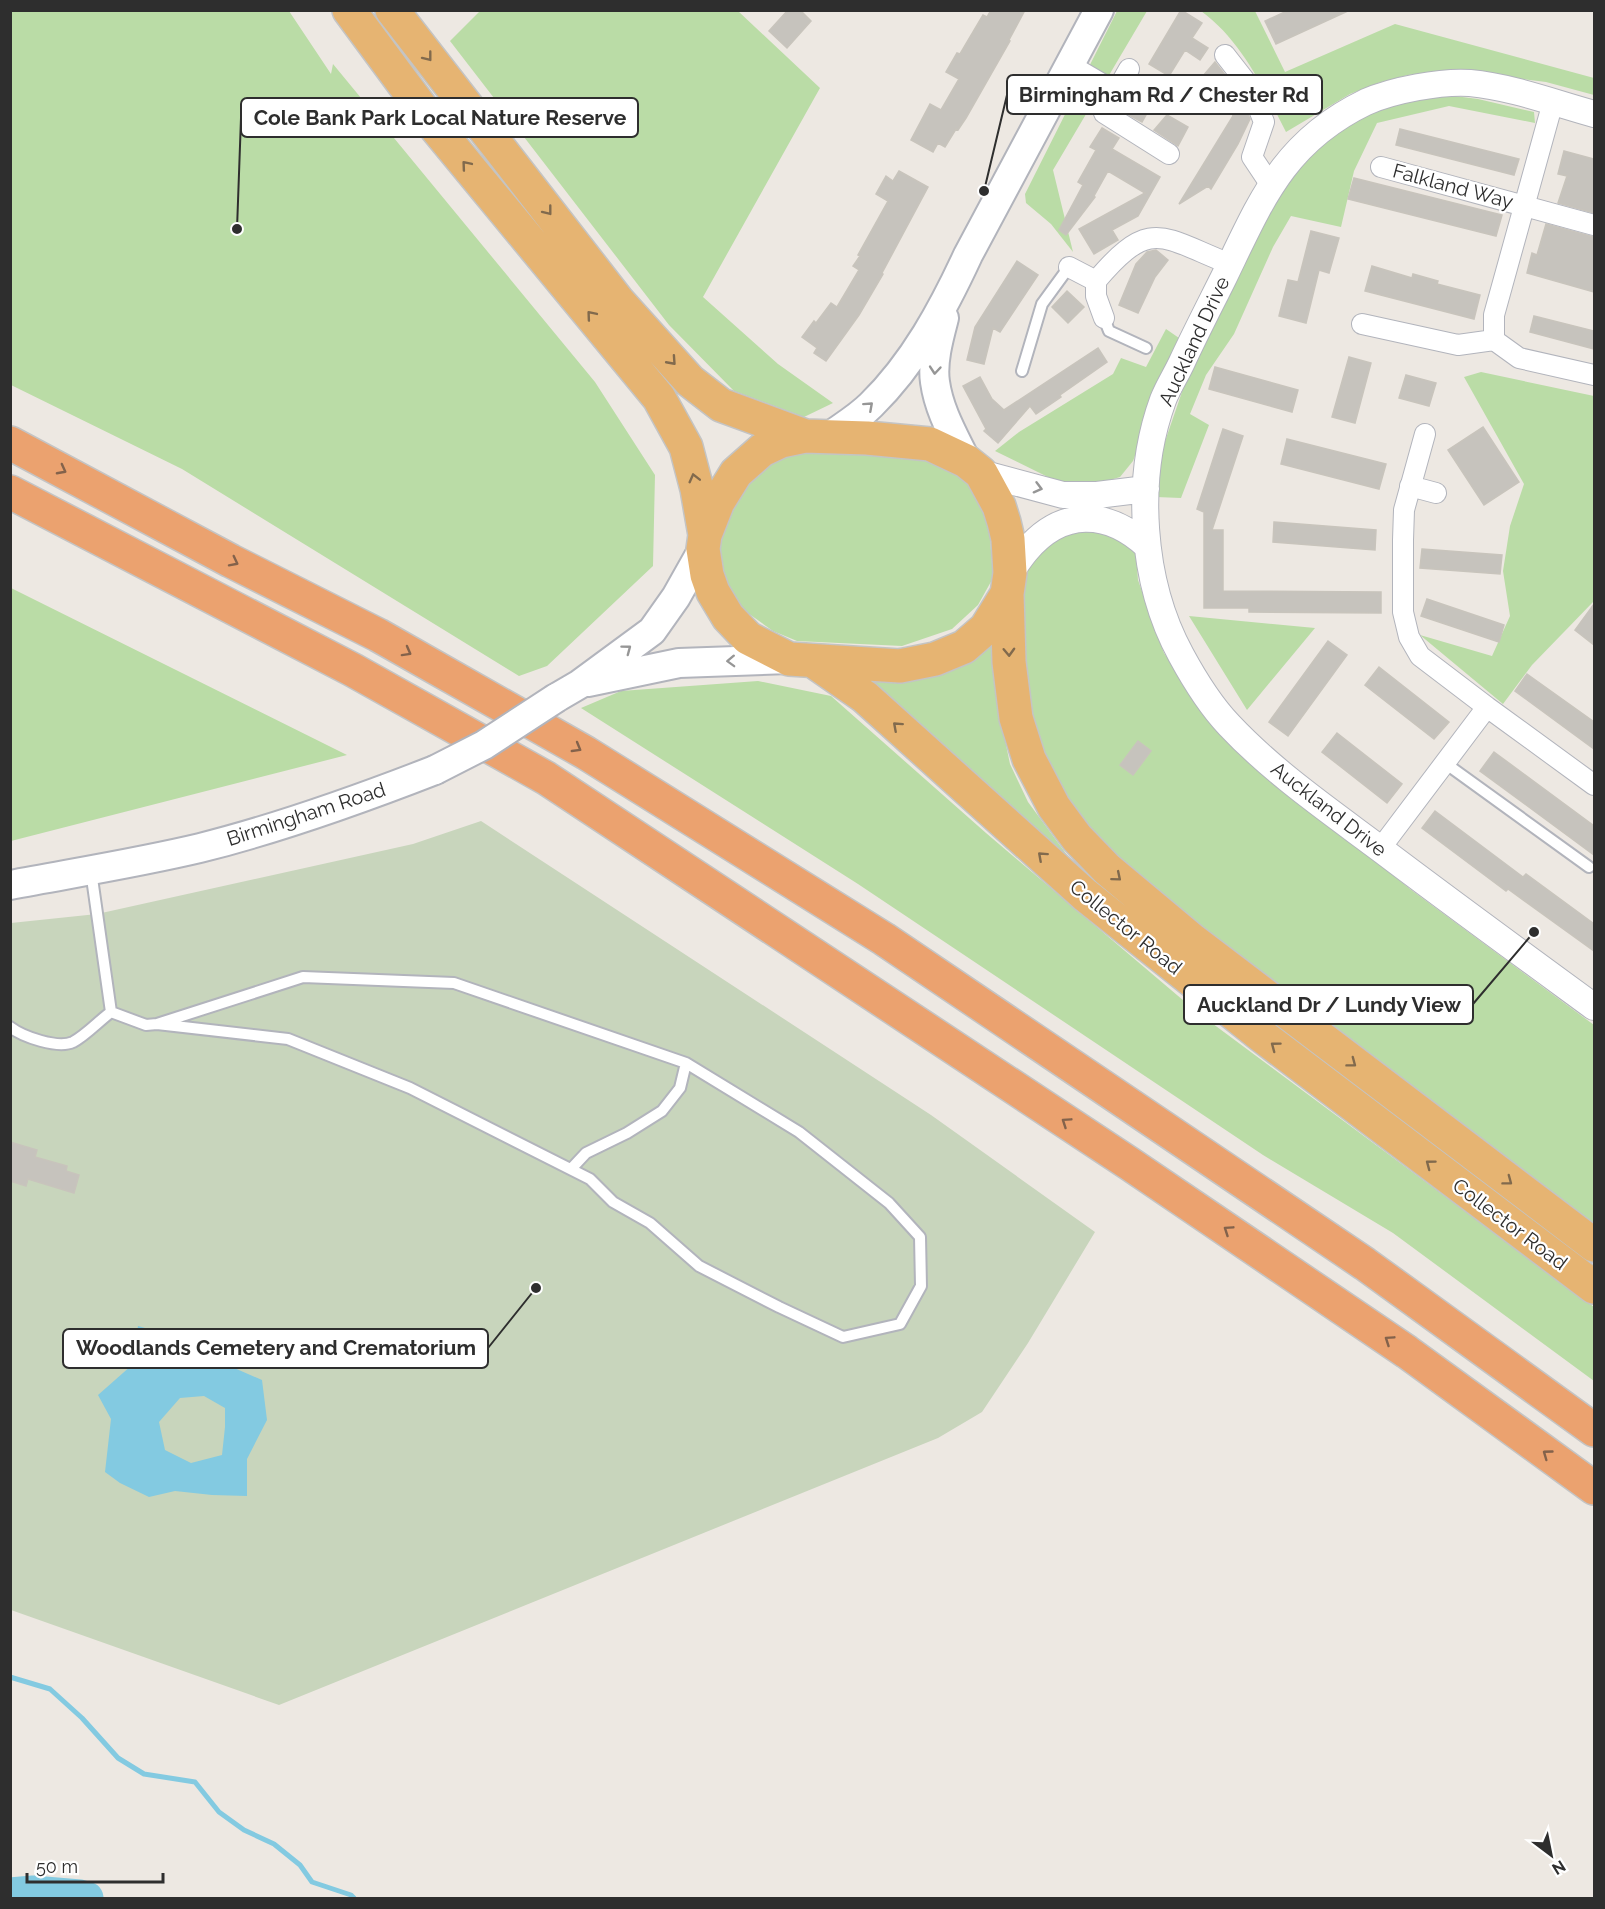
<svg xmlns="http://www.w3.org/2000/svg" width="1605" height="1909" viewBox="0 0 1605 1909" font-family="Raleway,sans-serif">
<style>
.green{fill:#badca6}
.cemetery{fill:#c8d5bc}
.water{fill:#83cae1;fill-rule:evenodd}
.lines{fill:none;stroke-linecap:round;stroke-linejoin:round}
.stream{stroke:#83cae1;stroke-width:5}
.river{stroke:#83cae1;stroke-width:33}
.building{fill:#c6c3bd;stroke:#c8c4bc;stroke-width:1.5}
.service-casing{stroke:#b2b4bc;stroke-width:14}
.minor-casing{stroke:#b2b4bc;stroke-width:22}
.tertiary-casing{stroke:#b2b4bc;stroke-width:28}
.secondary-casing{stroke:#b2b4bc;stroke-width:32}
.trunk-casing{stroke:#c4c4c4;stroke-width:36}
.motorway-casing{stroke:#c4c4c4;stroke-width:36}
.service{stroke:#fff;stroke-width:10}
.minor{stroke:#fff;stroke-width:20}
.tertiary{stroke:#fff;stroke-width:26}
.secondary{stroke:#fff;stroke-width:28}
.trunk{stroke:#e6b472;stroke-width:33}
.motorway{stroke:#eba26f;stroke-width:33}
.secondary-bridge-casing{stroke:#b2b4bc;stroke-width:32;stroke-linecap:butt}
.secondary-bridge{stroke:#fff;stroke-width:28}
.oneway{stroke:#816a4d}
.oneway2{stroke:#969696}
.oneway3{stroke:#83624b}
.labels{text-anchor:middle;stroke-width:4.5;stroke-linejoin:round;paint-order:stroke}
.street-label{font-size:20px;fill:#2e2e2e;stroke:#fff}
.leader{fill:none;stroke:#2e2e2e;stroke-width:2}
.callout-dot{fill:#2e2e2e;stroke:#fff;stroke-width:2}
.callout{fill:#fff;stroke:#2e2e2e;stroke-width:2}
.callout-label{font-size:21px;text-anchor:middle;font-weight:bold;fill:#2e2e2e}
</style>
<rect width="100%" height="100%" fill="#ede8e2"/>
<path class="green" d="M10 11H289L331 74 333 64 595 382 655 475 653 566 547 666 519 676 182 469 11 385Z
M480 11H738L820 88 703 297 778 364 833 403 804 417 734 391 669 325 450 41Z
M1117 11H1147L1053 170 1073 252 1051 224 1026 203 1025 194Z
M1201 11H1255L1285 72 1395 24 1594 78V95L1546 82 1453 70 1408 75 1378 83 1350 94 1286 132C1264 89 1241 40 1201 11Z
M1439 94 1478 99 1534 112 1535 123 1449 106 1377 123 1354 171 1341 227 1291 216 1273 247 1234 334 1206 375 1190 414 1209 425 1181 498 1156 497 1160 456 1195 354 1292 166 1362 113Z
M1166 329 1179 338 1133 461 1120 477 1097 484 1060 483 995 451 1019 432 1113 374 1121 358 1146 367Z
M1481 372 1594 396V601L1532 665 1503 704 1420 635 1492 656 1510 616 1503 571 1510 526 1524 484 1464 377Z
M794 446 916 453 952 467 977 493 989 524 993 578 978 605 952 629 902 646 797 641 773 631 738 606 724 577 716 542 736 487Z
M1089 526 1125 538 1136 555 1138 580 1164 653 1216 731 1410 889 1594 1025V1230L1112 860 1084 827 1042 757 1017 653 1025 572 1038 550 1056 536Z
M11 588 347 755 11 841Z
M1189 616 1315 628 1247 710Z
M993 639 1000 716 1010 764 1028 802 1070 859V866L861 679H909L952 671Z
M758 681 831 696 986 833 1197 1012 1594 1307V1381L1393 1233 1263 1155 858 884 581 708 621 691Z"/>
<path class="cemetery" d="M481 821 931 1115 1095 1232 1028 1343 982 1412 938 1438 279 1705 11 1610V923L97 914 413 844Z"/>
<path class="water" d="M138 1326 177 1337 213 1351 232 1367 262 1380 267 1420 247 1459V1496L212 1495 175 1491 149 1497 120 1483 105 1472 111 1419 98 1395 132 1365ZM204 1396 225 1408V1427L222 1455 191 1463 165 1450 159 1422 180 1398Z"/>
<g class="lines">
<path class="stream" d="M10 1677 50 1689 82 1718 118 1758 144 1774 195 1782 219 1812 244 1830 274 1844 300 1865 312 1882 351 1895 354 1898"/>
<path class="river" d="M10 1894 33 1892 80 1896 87 1898"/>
</g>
<path class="building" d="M788 10H800L811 21 787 48 769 31Z
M991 10H1025L1009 40 1010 41 966 118 958 130 956 129 945 147 938 143 933 152 911 140 930 104 941 110 959 79 946 72 957 53 960 54 983 15 987 17Z
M1181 10 1202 23 1192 38 1208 48 1200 60 1185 50 1169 76 1149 64Z
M1289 10H1350L1276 44 1265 21Z
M1215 62 1239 93 1250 119 1238 144 1211 189 1208 186 1179 204 1233 116 1227 99 1203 76Z
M1136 98 1151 106 1142 122 1127 114Z
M1167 115 1188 127 1178 146 1154 130Z
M1102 128 1119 138 1112 149 1160 177 1138 216 1112 230 1118 240 1094 254 1079 229 1145 193 1108 171 1094 196 1095 197 1066 235 1059 230 1083 185 1078 182 1096 150 1090 147Z
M1400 129 1519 159 1514 175 1396 145Z
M1564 151 1594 159V213L1558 203 1567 176 1558 174Z
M899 171 928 187 882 273 883 274 859 315 826 361 814 353 817 348 802 337 814 321 816 323 831 303 837 307 859 270 853 266 860 256 858 255 888 201 876 194 886 176 893 181Z
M1354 178 1502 215 1496 236 1348 199Z
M1546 224 1594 237V292L1527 273 1532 253 1537 255Z
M1311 231 1339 238 1329 273 1319 270 1306 323 1279 316 1288 280 1298 282Z
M1156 250 1168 260 1155 277 1138 313 1119 305 1136 264 1147 252Z
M1017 261 1038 275 1000 332 993 328 984 364 967 360 975 327Z
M1372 266 1412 278 1413 274 1438 281 1437 284 1480 295 1474 319 1365 291Z
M1067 291 1084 307 1068 323 1052 307Z
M1534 316 1594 331V349L1530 332Z
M1098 348 1107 362 1060 395 1061 397 1036 414 1030 406 998 443 984 431 986 429 963 386 980 377 992 399 1004 410Z
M1349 357 1371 363 1355 423 1332 417Z
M1215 367 1298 390 1292 412 1209 389Z
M1406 375 1436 383 1429 406 1399 398Z
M1483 427 1519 482 1484 505 1448 450Z
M1223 429 1243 436 1212 530H1223V591L1381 592V613L1249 612V608H1204V512L1197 509Z
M1287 439 1386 464 1379 489 1281 464Z
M1274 522 1376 530 1375 550 1273 542Z
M1422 549 1502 555 1500 574 1420 568Z
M1427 599 1504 625 1499 642 1421 616Z
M1594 604V645L1575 630Z
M1328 641 1347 655 1288 736 1269 722Z
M1379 667 1449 722 1434 739 1365 685Z
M1527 674 1594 722V749L1515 691Z
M1337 733 1402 784 1387 803 1322 752Z
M1138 741 1151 751 1133 775 1120 765Z
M1494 752 1594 826V855L1480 771Z
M1435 811 1523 877 1526 874 1594 924V951L1508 889 1506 891 1422 828Z
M10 1142 37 1150 35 1157 67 1166 66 1171 79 1175 74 1193 28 1179 26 1186 10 1181Z"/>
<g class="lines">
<g class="service-casing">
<path id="service" d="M1104 318 1109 331 1146 348
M1022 371 1042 304 1069 267
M1445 763 1589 867
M91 871 111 1012 146 1025 157 1024 303 977 454 983 686 1063 799 1132 889 1203 920 1237 921 1286 900 1324 843 1337 779 1307 699 1266 650 1223 613 1202 590 1179 410 1088 288 1039 157 1024
M10 1027C23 1037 58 1049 73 1042 85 1036 100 1020 111 1012
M571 1169 586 1153 627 1133 662 1111 680 1088 686 1063"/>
</g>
<g class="minor-casing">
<path id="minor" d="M1225 55 1250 87 1264 122 1252 157 1270 184
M1070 65 1116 92
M1129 69 1104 113 1169 154
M1381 167 1594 225
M1069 267 1096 281C1151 216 1161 237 1230 264
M1096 281V296L1104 318
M1362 324 1458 345 1494 340 1519 358 1594 375
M1494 340V315L1553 102
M1425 434 1404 510 1403 540V612L1409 637 1420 656 1487 707
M1410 486 1436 493
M1380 849 1487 707 1594 785"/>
</g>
<g class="tertiary-casing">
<path id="tertiary" d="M1594 114C1554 103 1512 87 1470 83 1441 81 1393 90 1366 102 1283 142 1261 201 1223 279 1209 307 1195 334 1182 362 1176 375 1168 387 1163 400 1134 479 1141 582 1181 655 1194 679 1210 705 1229 725 1274 773 1331 812 1383 851 1453 904 1523 955 1594 1007
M981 473 1063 495H1097L1146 489
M1010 573C1015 566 1020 558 1026 551 1062 508 1108 510 1147 546"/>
</g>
<g class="secondary-casing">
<path id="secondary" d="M944 318C939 337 932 362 935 382 939 411 954 436 966 461
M830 436C844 426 859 417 871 405 914 363 943 309 968 255L1099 10
M588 682 679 663 789 659
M556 698 580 684 652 631 676 597 703 549
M10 885C73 873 137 863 200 848 280 828 358 800 435 770"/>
</g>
<g class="trunk-casing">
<path id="trunk" d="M349 10 437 129 659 398 686 447 697 489 705 535
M392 10 618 301 690 381 721 405 805 436
M805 436 867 438 930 444 966 461 981 473 999 506 1004 522 1008 539 1010 573 1007 594 986 628 964 647 935 659 900 666 789 659 748 638 728 617 713 592 707 575 703 549 705 535 718 502 736 473 762 450 781 441Z
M1007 594 1009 662 1016 718 1029 759 1054 807 1077 838 1107 869 1192 940 1594 1245
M813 661 865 697 1085 895 1262 1036 1594 1287"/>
</g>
<g class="motorway-casing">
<path id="motorway" d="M10 443 231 561 378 635 586 753 884 939 1365 1264 1594 1430
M10 492 353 670 546 778 1130 1164 1407 1352 1594 1488"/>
</g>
<use href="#service" class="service"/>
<use href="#minor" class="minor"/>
<use href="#tertiary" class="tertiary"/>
<use href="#secondary" class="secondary"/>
<use href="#trunk" class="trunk"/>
<use href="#motorway" class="motorway"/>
<g class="secondary-bridge-casing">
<path id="secondary-bridge" d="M435 770 484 745 556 698"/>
</g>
<use href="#secondary-bridge" class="secondary-bridge"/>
</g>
<defs><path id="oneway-chevron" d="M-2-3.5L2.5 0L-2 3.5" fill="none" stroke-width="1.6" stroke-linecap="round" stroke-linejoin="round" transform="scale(1.5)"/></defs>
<g class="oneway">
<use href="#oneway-chevron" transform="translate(428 57) rotate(52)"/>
<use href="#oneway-chevron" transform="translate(466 165) rotate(-130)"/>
<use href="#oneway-chevron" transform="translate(548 211) rotate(52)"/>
<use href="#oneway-chevron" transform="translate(591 315) rotate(-130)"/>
<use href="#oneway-chevron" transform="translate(672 361) rotate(48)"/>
<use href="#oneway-chevron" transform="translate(694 478) rotate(-104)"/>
<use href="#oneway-chevron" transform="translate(1009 652) rotate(88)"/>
<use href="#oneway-chevron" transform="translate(897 726) rotate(-138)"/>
<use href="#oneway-chevron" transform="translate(1042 856) rotate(-138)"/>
<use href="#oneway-chevron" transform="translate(1117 877) rotate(40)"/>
<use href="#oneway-chevron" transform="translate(1275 1046) rotate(-143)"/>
<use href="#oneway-chevron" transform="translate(1352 1063) rotate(37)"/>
<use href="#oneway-chevron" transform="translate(1430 1164) rotate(-143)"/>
<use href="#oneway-chevron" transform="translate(1508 1181) rotate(37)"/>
</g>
<g class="oneway2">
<use href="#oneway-chevron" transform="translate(935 370) rotate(95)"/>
<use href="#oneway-chevron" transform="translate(869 406) rotate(-42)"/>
<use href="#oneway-chevron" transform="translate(1038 488) rotate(15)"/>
<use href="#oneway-chevron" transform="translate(627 649) rotate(-37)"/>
<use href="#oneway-chevron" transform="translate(731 661) rotate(178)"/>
</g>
<g class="oneway3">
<use href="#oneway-chevron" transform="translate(62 470) rotate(28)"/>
<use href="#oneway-chevron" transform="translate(234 562) rotate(27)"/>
<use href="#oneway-chevron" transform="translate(407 652) rotate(29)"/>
<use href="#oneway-chevron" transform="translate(577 748) rotate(30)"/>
<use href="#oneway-chevron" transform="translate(1066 1122) rotate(-146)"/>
<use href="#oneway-chevron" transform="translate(1228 1230) rotate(-146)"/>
<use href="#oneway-chevron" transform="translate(1389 1340) rotate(-146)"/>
<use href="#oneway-chevron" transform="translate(1547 1454) rotate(-144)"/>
</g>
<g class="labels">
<g class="street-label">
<text transform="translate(1453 186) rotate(15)" y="7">Falkland Way</text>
<text transform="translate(1194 341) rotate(-65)" y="7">Auckland Drive</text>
<text transform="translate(1329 809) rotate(38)" y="7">Auckland Drive</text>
<text transform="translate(306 814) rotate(-18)" y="7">Birmingham Road</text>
<text transform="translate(1126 927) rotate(39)" y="7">Collector Road</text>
<text transform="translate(1510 1224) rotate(37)" y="7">Collector Road</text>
</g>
</g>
<path class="leader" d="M984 191L1007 95M237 229L241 118M1534 932L1473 1004M536 1288L488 1348"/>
<g class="callout-dot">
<circle cx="984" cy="191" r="6"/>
<circle cx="237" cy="229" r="6"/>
<circle cx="1534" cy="932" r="6"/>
<circle cx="536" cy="1288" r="6"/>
</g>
<g class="callout">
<rect x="1007" y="75" width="315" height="39" rx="6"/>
<rect x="241" y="98" width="397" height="39" rx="6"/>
<rect x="1184" y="985" width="289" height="39" rx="6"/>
<rect x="63" y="1329" width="425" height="39" rx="6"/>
</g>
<g class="callout-label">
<text x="1164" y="102">Birmingham Rd / Chester Rd</text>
<text x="440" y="125">Cole Bank Park Local Nature Reserve</text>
<text x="1329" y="1012">Auckland Dr / Lundy View</text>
<text x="276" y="1355">Woodlands Cemetery and Crematorium</text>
</g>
<rect width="1605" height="1909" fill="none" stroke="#2e2e2e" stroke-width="24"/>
<g transform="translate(1551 1855) rotate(148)" stroke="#ffffff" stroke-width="4.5" paint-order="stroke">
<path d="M0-4.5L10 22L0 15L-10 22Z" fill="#2e2e2e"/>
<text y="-9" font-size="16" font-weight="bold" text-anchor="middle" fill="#2e2e2e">N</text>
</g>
<path d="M27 1873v9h136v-9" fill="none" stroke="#2e2e2e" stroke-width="3"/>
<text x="36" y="1873" font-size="18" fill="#2e2e2e" stroke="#ffffff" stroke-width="4.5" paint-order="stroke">50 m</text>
</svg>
